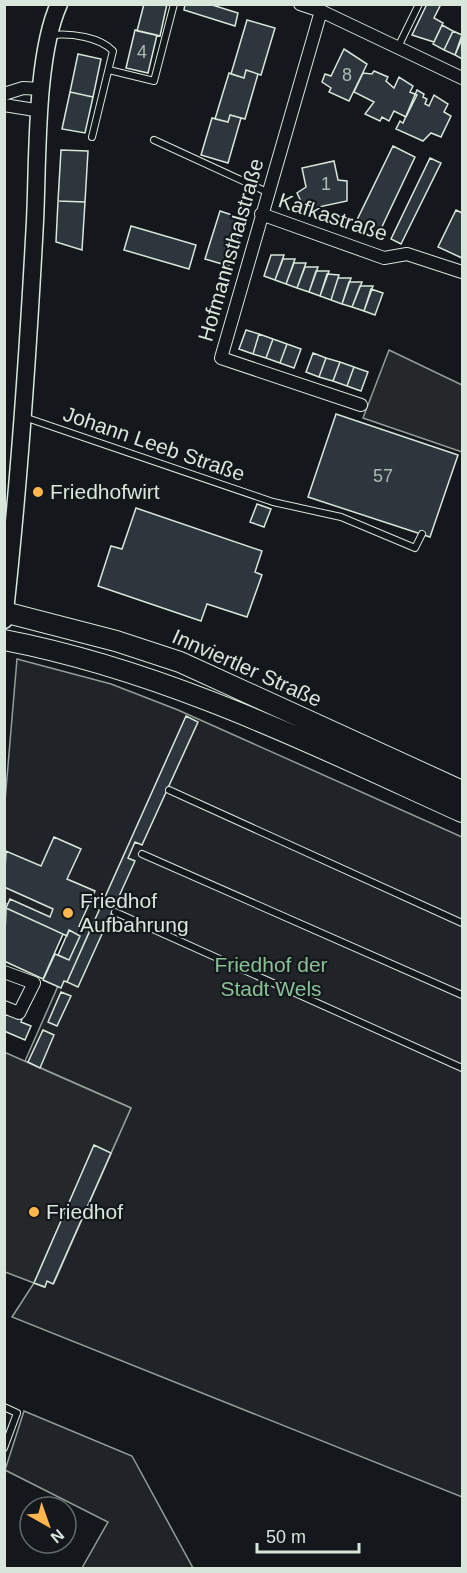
<svg xmlns="http://www.w3.org/2000/svg" width="467" height="1573" viewBox="0 0 467 1573" font-family="Arial,sans-serif">
<style>
.green{fill:#202428;stroke:#939e99;stroke-width:1.5}
.parking{fill:#24282b;stroke:#939e99;stroke-width:1.5}
.building{fill:#2c363c;stroke:#d8e6dc;stroke-width:1.5}
.lines{fill:none;stroke-linecap:round;stroke-linejoin:round}
.lane-casing{stroke:#d8e6dc;stroke-width:8}
.street-casing{stroke:#d8e6dc;stroke-width:14}
.secondary-casing{stroke:#d8e6dc;stroke-width:19}
.primary-casing{stroke:#d8e6dc;stroke-width:22}
.lane{stroke:#14181c;stroke-width:6}
.street{stroke:#14181c;stroke-width:12}
.secondary{stroke:#14181c;stroke-width:16}
.primary{stroke:#14181c;stroke-width:20}
.poi-dot{fill:#ffb74d;stroke:#14181c;stroke-width:2}
.labels{text-anchor:middle;stroke-width:4.5;stroke-linejoin:round;paint-order:stroke}
.number-label{font-size:18px;fill:#adbab4}
.street-label{font-size:21px;fill:#d8e6dc;stroke:#14181c}
.poi-label{font-size:21px;fill:#d8e6dc;stroke:#14181c;text-anchor:start}
.park-label{font-size:21px;fill:#8ac095;stroke:#14181c}
</style>
<rect width="100%" height="100%" fill="#14181c"/>
<path class="green" d="M17 659 111 684 178 710 462 837V1497L12 1317 34 1283 44 1287 47 1281 54 1283 131 1108 25 1061 80 936 5 903V801Z
M24 1411 132 1456 193 1568H82L108 1522 5 1470Z"/>
<path class="parking" d="M389 350 462 385V452L363 418Z
M4 1052 131 1108 111 1153 94 1146 34 1283 5 1272Z"/>
<path class="building" d="M144 4H167L160 36 137 31Z
M185 4H209L238 13 235 26 184 10Z
M427 4H441L434 18 443 23 434 42 412 35Z
M247 20 275 28 261 75 246 70 244 78 231 74Z
M442 25 453 31 444 50 433 44Z
M135 30 157 35 148 73 126 68Z
M453 31 462 35 455 55 444 50Z
M462 39V59L455 55Z
M344 49 367 64 349 101 329 92 331 88 322 82 325 74 331 76Z
M78 54 101 59 93 97 70 92Z
M246 70 258 74 245 119 230 115 228 122 215 119 229 73 244 78Z
M374 71 388 77 386 81 394 88 399 77 413 86 410 92 417 95 406 117 394 111 389 121 382 117 380 121 365 114 374 102 354 92 363 73 372 74Z
M417 90 424 94 423 97 427 99 425 104 429 106 434 95 448 104 444 112 451 116 441 137 431 133 423 141 396 129 400 121 403 123Z
M70 92 93 97 85 133 62 129Z
M230 115 241 118 228 163 201 155 212 118 228 122Z
M393 146 415 157 379 233 356 222Z
M61 150 88 151 85 202 58 201Z
M430 158 441 163 401 244 391 239Z
M334 161 338 180 347 181V201L305 210 297 193 306 187 302 168Z
M58 201 85 202 82 250 56 242Z
M456 210 462 213V258L438 247Z
M220 211 244 219 229 266 205 259Z
M131 226 196 245 189 269 124 250Z
M271 255H284L275 280 264 276Z
M283 259H295L286 284 275 280Z
M294 263H306L297 288 286 284Z
M305 267H318L309 292 297 288Z
M316 271H329L320 296 309 292Z
M327 274 339 275 331 300 320 296Z
M338 278H351L342 304 331 300Z
M349 282H362L352 307 342 304Z
M360 286H373L364 311 352 307Z
M371 289 383 293 375 315 364 311Z
M246 330 259 334 253 354 239 349Z
M259 334 273 339 266 358 253 354Z
M273 339 287 344 280 363 266 358Z
M287 344 301 349 294 368 280 363Z
M313 353 326 358 319 377 306 372Z
M326 358 340 362 333 381 319 377Z
M340 362 354 367 347 386 333 381Z
M354 367 368 372 361 391 347 386Z
M336 414 458 455 430 537 308 497Z
M257 504 271 509 264 527 250 522Z
M136 508 262 551 255 572 262 575 247 617 207 604 201 621 98 586 111 546 122 549Z
M186 716 198 722 142 845 135 842 128 858 135 861 78 987 67 982Z
M54 837 81 849 67 879 95 891 79 926 90 930 67 982 64 981 61 988 43 980 55 954 69 960 80 936 69 930 67 936 6 908 10 899 50 917 53 909 4 887 6 851 41 866Z
M6 908 63 934 43 979 4 961Z
M69 930 80 936 69 960 58 955Z
M61 992 71 996 57 1026 48 1022Z
M4 1014 22 1019 21 1022 31 1026 25 1040 4 1031Z
M43 1030 54 1035 40 1068 28 1062Z
M94 1145 111 1153 53 1284 47 1281 45 1287 34 1283Z"/>
<g class="lines">
<g class="lane-casing">
<path id="lane" d="M52 35C71 33 100 37 113 51L92 137
M398 47 419 4
M109 70 154 81 174 4
M154 140 267 192
M24 417 273 502 341 517 415 548 422 534
M169 790 462 923
M142 854 462 995
M115 912 462 1068
M4 1407 17 1413 4 1448"/>
</g>
<g class="street-casing">
<path id="street" d="M300 4 321 11 462 78
M321 11 221 358 361 405
M4 94 23 88 42 89
M4 105 41 111
M261 214 384 258 407 254 462 272
M4 972 34 983 19 1013 4 1007"/>
</g>
<g class="secondary-casing">
<path id="secondary" d="M4 620C19 487 28 354 35 221 38 161 35 57 59 4"/>
</g>
<g class="primary-casing">
<path id="primary" d="M4 612 116 641 180 662 462 791
M4 640C166 671 314 745 462 812"/>
</g>
<use href="#lane" class="lane"/>
<use href="#street" class="street"/>
<use href="#secondary" class="secondary"/>
<use href="#primary" class="primary"/>
</g>
<g class="poi-dot">
<circle cx="38" cy="492" r="6"/>
<circle cx="68" cy="913" r="6"/>
<circle cx="34" cy="1212" r="6"/>
</g>
<g class="labels">
<g class="number-label">
<text x="142" y="58">4</text>
<text x="347" y="81">8</text>
<text x="326" y="190">1</text>
<text x="383" y="482">57</text>
</g>
<g class="street-label">
<text transform="translate(333 217) rotate(18)" y="7">Kafkastraße</text>
<text transform="translate(231 250) rotate(-74)" y="7">Hofmannsthalstraße</text>
<text transform="translate(154 444) rotate(19)" y="7">Johann Leeb Straße</text>
<text transform="translate(247 668) rotate(24)" y="7">Innviertler Straße</text>
</g>
<g class="poi-label">
<text x="50" y="499">Friedhofwirt</text>
<text x="80" y="908">Friedhof<tspan x="80" dy="24">Aufbahrung</tspan></text>
<text x="46" y="1219">Friedhof</text>
</g>
<g class="park-label">
<text x="271" y="972">Friedhof der<tspan x="271" dy="24">Stadt Wels</tspan></text>
</g>
</g>
<rect width="467" height="1573" fill="none" stroke="#d8e6dc" stroke-width="12"/>
<g transform="translate(48 1525) rotate(140)"><circle r="28" fill="#14181c" stroke="#626a69" stroke-width="1.5"/>
<path d="M0-4.5L10 22L0 15L-10 22Z" fill="#ffb74d"/>
<text y="-9" font-size="16" font-weight="bold" text-anchor="middle" fill="#d8e6dc">N</text>
</g>
<path d="M257 1543v9h102v-9" fill="none" stroke="#d8e6dc" stroke-width="3"/>
<text x="266" y="1543" font-size="18" fill="#d8e6dc" stroke="#14181c" stroke-width="4.5" paint-order="stroke">50 m</text>
</svg>
